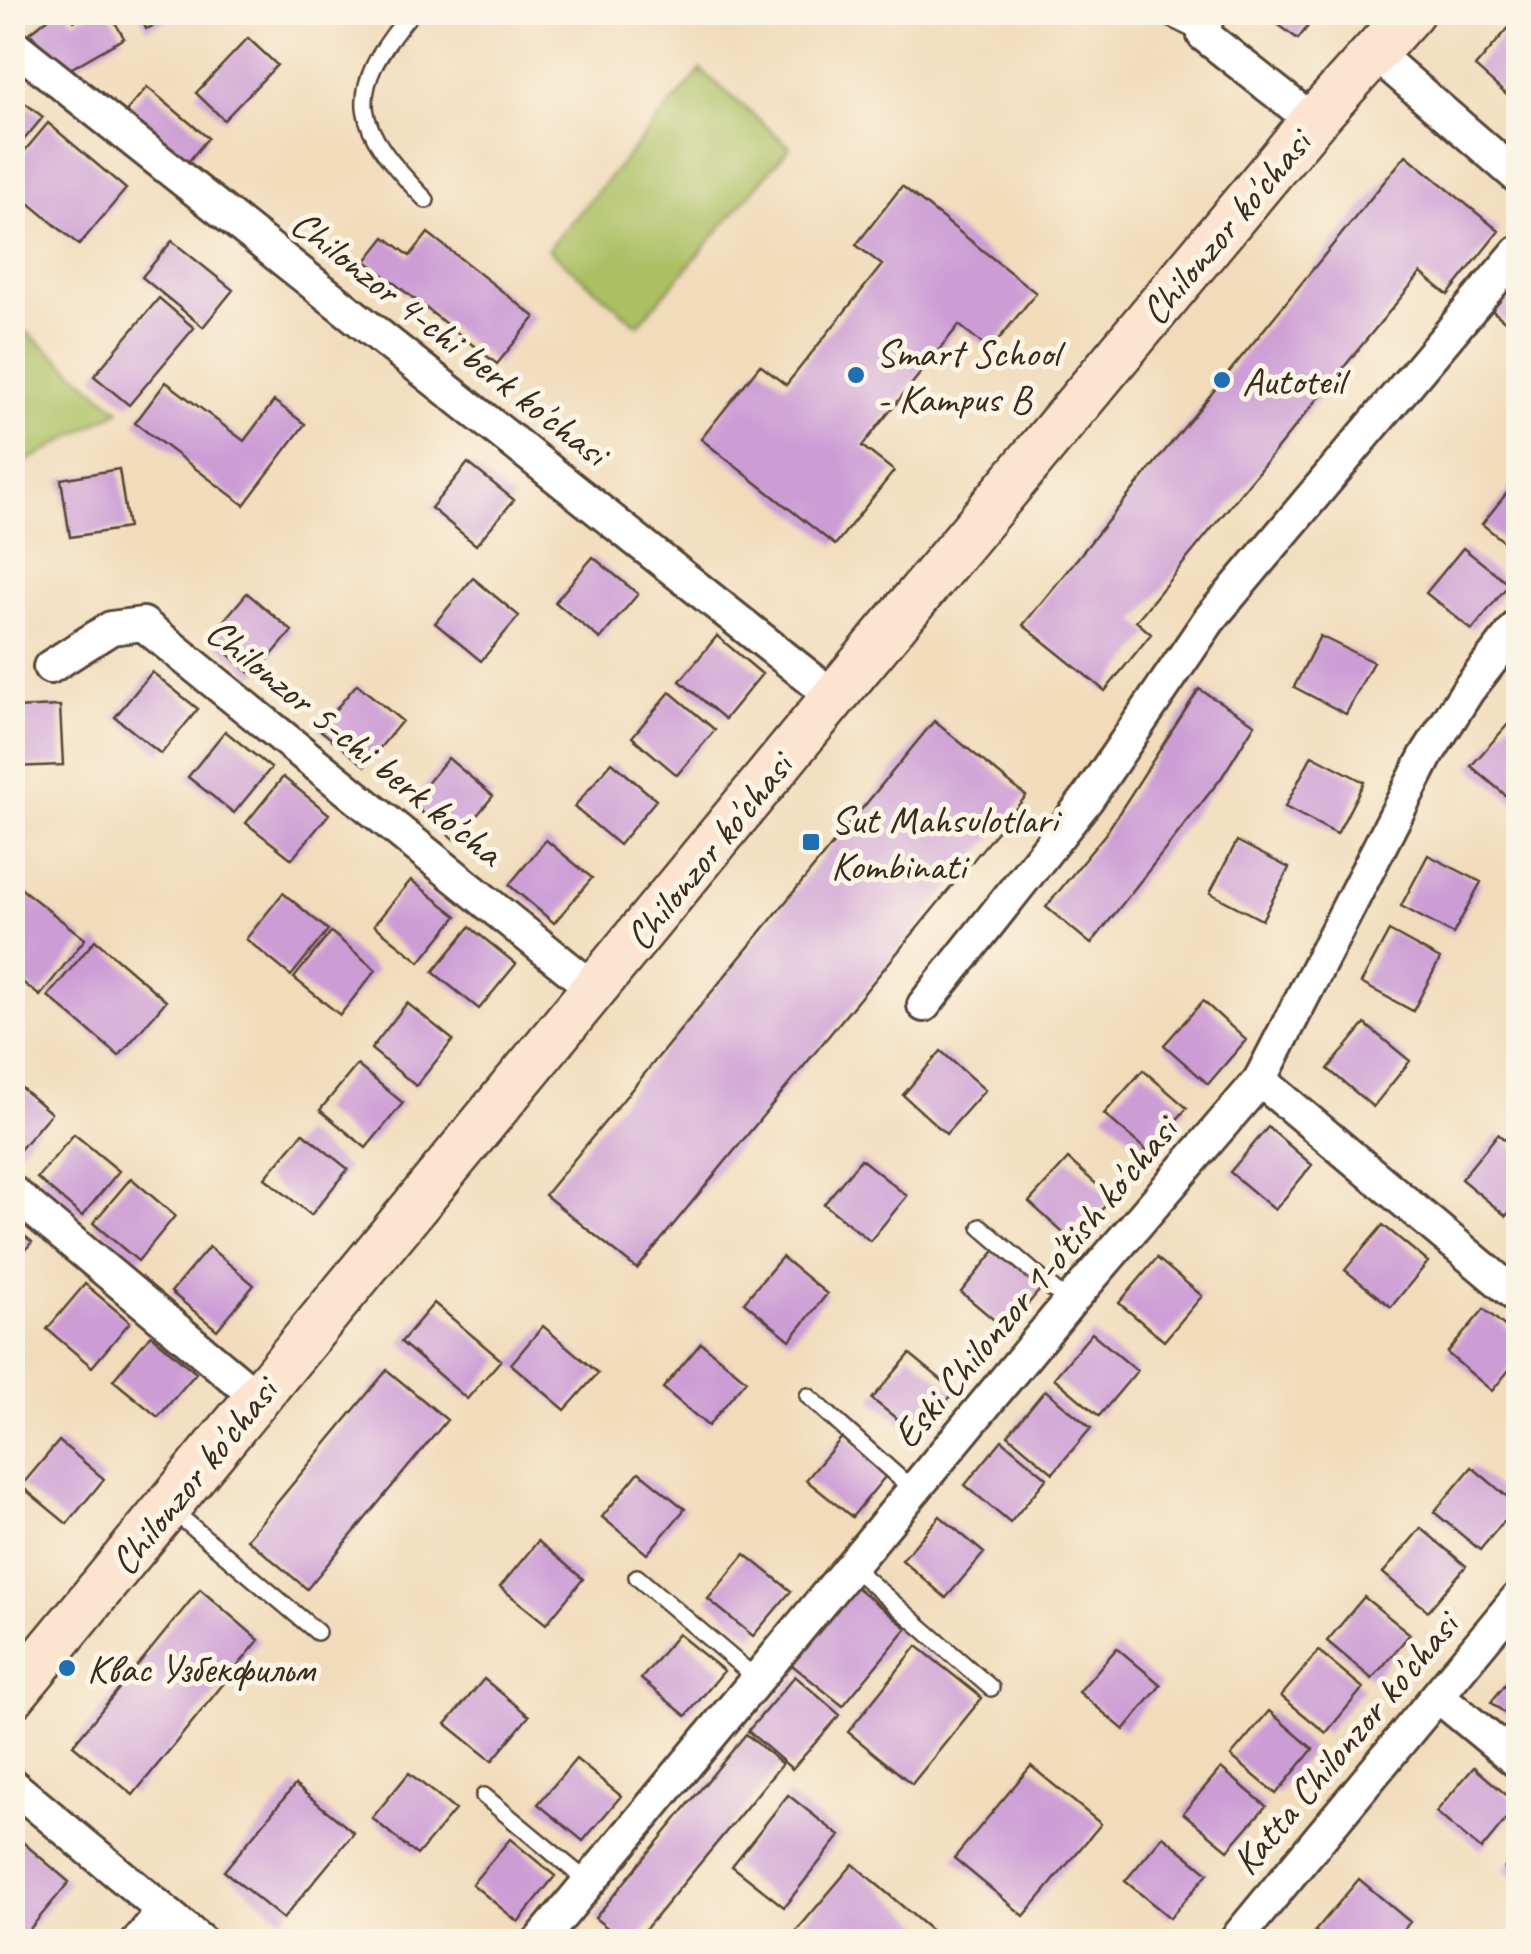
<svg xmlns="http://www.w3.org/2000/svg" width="1531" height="1954" viewBox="0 0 1531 1954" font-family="Caveat,sans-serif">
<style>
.green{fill:#acc064;stroke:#747541;stroke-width:2.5}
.building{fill:#cc9dd5}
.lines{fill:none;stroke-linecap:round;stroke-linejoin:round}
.service-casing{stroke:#564536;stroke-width:20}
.minor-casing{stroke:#564536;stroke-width:38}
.secondary-casing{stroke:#564536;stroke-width:50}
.service{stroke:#fff;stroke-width:15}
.minor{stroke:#fff;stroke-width:32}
.secondary{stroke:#fde4d1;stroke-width:45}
.poi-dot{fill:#1f6fb2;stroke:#fcf5e5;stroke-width:4}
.labels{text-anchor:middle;stroke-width:10;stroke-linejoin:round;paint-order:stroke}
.street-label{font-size:40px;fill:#3b2a1e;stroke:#fcf5e5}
.poi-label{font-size:40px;fill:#3b2a1e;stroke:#fcf5e5;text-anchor:start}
</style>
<rect width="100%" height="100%" fill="#fcf5e5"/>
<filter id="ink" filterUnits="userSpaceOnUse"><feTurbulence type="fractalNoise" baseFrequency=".01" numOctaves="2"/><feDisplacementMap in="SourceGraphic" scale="20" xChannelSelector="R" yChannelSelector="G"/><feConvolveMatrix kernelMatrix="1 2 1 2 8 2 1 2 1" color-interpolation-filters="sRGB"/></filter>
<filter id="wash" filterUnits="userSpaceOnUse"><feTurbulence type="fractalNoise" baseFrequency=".0048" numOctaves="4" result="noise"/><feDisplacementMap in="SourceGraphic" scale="40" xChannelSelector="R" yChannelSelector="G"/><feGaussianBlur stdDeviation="2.25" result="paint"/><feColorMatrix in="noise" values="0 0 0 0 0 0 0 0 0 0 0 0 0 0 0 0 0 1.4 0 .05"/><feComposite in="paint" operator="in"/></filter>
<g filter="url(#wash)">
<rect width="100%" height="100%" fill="#f1dbbb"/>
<path class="green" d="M701 70 790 147 638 325 548 249Z
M12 320 120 410 13 469H12Z"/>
<g id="blocks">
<path class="building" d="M56 12H67L74 21 91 12H109L124 38 65 72 30 33Z
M139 12H187V13L146 29Z
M1261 12H1319L1298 39Z
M1518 17V105L1475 67Z
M248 38 277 65 224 120 196 93Z
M147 87 208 138 178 174 117 122Z
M12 93 43 117 12 154Z
M48 123 126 189 79 245 12 189V166Z
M1406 155 1499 231 1448 295 1421 273 1136 621 1151 634 1105 691 1023 625Z
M902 186 1036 293 990 350 959 325 862 446 894 471 835 545 701 439 760 365 786 385 882 265 856 245Z
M428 233 535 317 497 364 366 261 385 237 410 256Z
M172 241 233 290 203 327 142 277Z
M1518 272V332L1489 308Z
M159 298 194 328 129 405 94 376Z
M166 382 244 441 274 401 305 424 244 505 135 423Z
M468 463 514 500 476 545 431 508Z
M119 469 128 528 70 537 61 479Z
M1518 479V553L1482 524Z
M1463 548 1509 584 1472 630 1426 593Z
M593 557 638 594 600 639 555 602Z
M473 578 519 616 481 661 435 623Z
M247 593 292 631 254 676 209 638Z
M717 636 762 674 725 719 680 681Z
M1320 636 1373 662 1346 714 1294 687Z
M152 672 198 709 161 754 115 717Z
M357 684 402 721 365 766 319 729Z
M1199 689 1255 724 1222 777 1091 944 1046 907 1106 833Z
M670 692 715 730 677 775 632 737Z
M60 706 63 765 12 767V708Z
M934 721 1026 796 637 1269 545 1195Z
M1510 722 1518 729 1516 804 1471 766Z
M225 731 271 768 234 813 188 777Z
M1312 755 1364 782 1337 834 1285 807Z
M448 758 493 796 456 841 411 803Z
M612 762 656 800 619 845 574 807Z
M283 777 329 814 292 859 246 823Z
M546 840 592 878 554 923 509 885Z
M1237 841 1289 868 1262 920 1210 893Z
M1428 855 1481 882 1453 934 1401 906Z
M411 880 457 916 420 962 374 925Z
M19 887 85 939 40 996 12 974V895Z
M283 893 328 930 291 976 246 939Z
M470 927 516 964 479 1009 433 972Z
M1389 931 1440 959 1413 1011 1361 983Z
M331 932 376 970 340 1015 294 978Z
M95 940 166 1001 119 1056 48 996Z
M1203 1001 1246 1040 1208 1084 1164 1045Z
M407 1003 453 1040 416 1086 371 1049Z
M1365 1024 1410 1061 1373 1107 1328 1069Z
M941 1051 985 1090 946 1134 903 1095Z
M357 1065 403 1103 366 1148 320 1110Z
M1143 1070 1187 1108 1148 1152 1104 1114Z
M12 1080 51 1113 12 1159Z
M1268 1127 1312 1165 1275 1210 1230 1172Z
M303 1133 348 1169 311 1215 265 1178Z
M74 1134 119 1171 82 1216 37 1178Z
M1498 1134 1518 1151V1201L1506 1216 1461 1179Z
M861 1159 907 1196 870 1241 824 1204Z
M1068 1159 1112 1198 1073 1242 1029 1202Z
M131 1178 175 1216 138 1261 93 1223Z
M1383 1225 1428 1262 1391 1307 1345 1270Z
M12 1226 32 1242 12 1265Z
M209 1247 254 1285 217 1330 171 1292Z
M998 1247 1044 1285 1006 1330 961 1292Z
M782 1257 827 1294 790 1340 744 1302Z
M1157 1258 1202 1296 1164 1341 1119 1303Z
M85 1284 130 1322 92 1367 47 1329Z
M434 1303 501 1360 467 1399 401 1342Z
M1484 1309 1518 1337V1359L1492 1391 1447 1353Z
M543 1326 598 1373 565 1410 511 1364Z
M1092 1333 1137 1371 1099 1416 1054 1378Z
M151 1335 196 1373 158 1417 113 1380Z
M701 1343 746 1380 708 1426 663 1388Z
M910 1354 955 1391 918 1436 872 1399Z
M387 1370 447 1420 307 1589 247 1539Z
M1045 1390 1091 1428 1053 1473 1008 1435Z
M844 1435 889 1472 852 1517 806 1480Z
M1002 1440 1047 1478 1010 1523 965 1485Z
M59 1441 104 1479 67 1524 21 1486Z
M1472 1467 1517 1505 1480 1550 1434 1512Z
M639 1472 685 1509 647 1554 602 1517Z
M940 1516 984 1553 946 1598 902 1560Z
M1421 1528 1466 1566 1428 1611 1383 1573Z
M538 1541 583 1579 546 1624 500 1587Z
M745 1554 791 1591 753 1636 708 1599Z
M851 1583 907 1628 843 1706 787 1661Z
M200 1589 259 1640 133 1795 73 1745Z
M1364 1597 1410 1634 1372 1679 1327 1641Z
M678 1634 724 1671 686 1716 641 1679Z
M917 1646 982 1698 912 1784 848 1732Z
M1117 1648 1161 1685 1124 1730 1079 1692Z
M1319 1651 1363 1688 1326 1733 1281 1696Z
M1518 1669V1724L1491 1702Z
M795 1676 840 1715 792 1769 748 1731Z
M484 1679 529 1716 492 1761 446 1724Z
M1269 1711 1313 1749 1276 1794 1231 1756Z
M746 1734 782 1764 635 1942H625L595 1918Z
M576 1759 621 1796 583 1841 538 1804Z
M1031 1766 1101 1824 1024 1916 954 1858Z
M1474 1767 1518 1805 1481 1850 1436 1812Z
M1221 1768 1266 1806 1228 1850 1183 1813Z
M409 1773 455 1810 417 1855 372 1818Z
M295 1785 354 1833 283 1919 224 1871Z
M788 1795 840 1836 784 1907 732 1866Z
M12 1833 69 1882 19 1942H12Z
M1163 1836 1208 1873 1170 1918 1125 1881Z
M510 1839 555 1876 518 1922 472 1884Z
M1518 1851V1881L1504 1869Z
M853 1864 935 1934 928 1942H787Z
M1359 1879 1410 1922 1393 1942H1328L1315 1931Z"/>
</g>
</g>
<g filter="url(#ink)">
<use href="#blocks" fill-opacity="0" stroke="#564536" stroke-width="2.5"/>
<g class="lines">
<g class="service-casing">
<path id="service" d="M412 12C340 96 355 127 426 200
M1157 12 1204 35
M981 1227 1069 1303
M808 1396 914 1491
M171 1509 317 1632
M851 1566 991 1688
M637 1577 758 1680
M484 1796 588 1882"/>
</g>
<g class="minor-casing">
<path id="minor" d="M1207 12 1204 35 1313 121
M12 44 834 697
M1376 54 1518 177
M50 667 111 628 143 624 595 990
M924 1005 1087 799 1209 620 1518 252
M1260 1080 1518 1297
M12 1192 257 1397
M1438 1696 1518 1762
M12 1785 201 1942
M138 1942 163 1911
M539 1942 1069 1303 1260 1080 1426 756 1468 690 1518 626
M1234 1942 1518 1598"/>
</g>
<g class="secondary-casing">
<path id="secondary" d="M12 1696 834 697 1313 121 1411 12"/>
</g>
<use href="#service" class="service"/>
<use href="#minor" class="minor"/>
<use href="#secondary" class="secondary"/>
</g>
</g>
<g class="poi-dot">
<circle cx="856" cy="375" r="10"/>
<circle cx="1222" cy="380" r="10"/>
<rect x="801" y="832" width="20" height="20" rx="5"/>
<circle cx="67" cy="1668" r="10"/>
</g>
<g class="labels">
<g class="street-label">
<text transform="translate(1225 227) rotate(-50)" y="14">Chilonzor ko'chasi</text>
<text transform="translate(450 337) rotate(38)" y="14">Chilonzor 4-chi berk ko'chasi</text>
<text transform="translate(355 741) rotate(39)" y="14">Chilonzor 5-chi berk ko'cha</text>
<text transform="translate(708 851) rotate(-51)" y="14">Chilonzor ko'chasi</text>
<text transform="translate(1034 1282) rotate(-50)" y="14">Eski Chilonzor 1-o'tish ko'chasi</text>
<text transform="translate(193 1476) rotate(-51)" y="14">Chilonzor ko'chasi</text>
<text transform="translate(1344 1743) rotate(-50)" y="14">Katta Chilonzor ko'chasi</text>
</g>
<g class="poi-label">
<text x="876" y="366">Smart School<tspan x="876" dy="46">- Kampus B</tspan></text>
<text x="1242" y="394">Autoteil</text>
<text x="831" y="833">Sut Mahsulotlari<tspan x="831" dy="46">Kombinati</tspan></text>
<text x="87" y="1682">Квас Узбекфильм</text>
</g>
</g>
<rect width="1531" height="1954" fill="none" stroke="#fcf5e5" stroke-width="50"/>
</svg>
